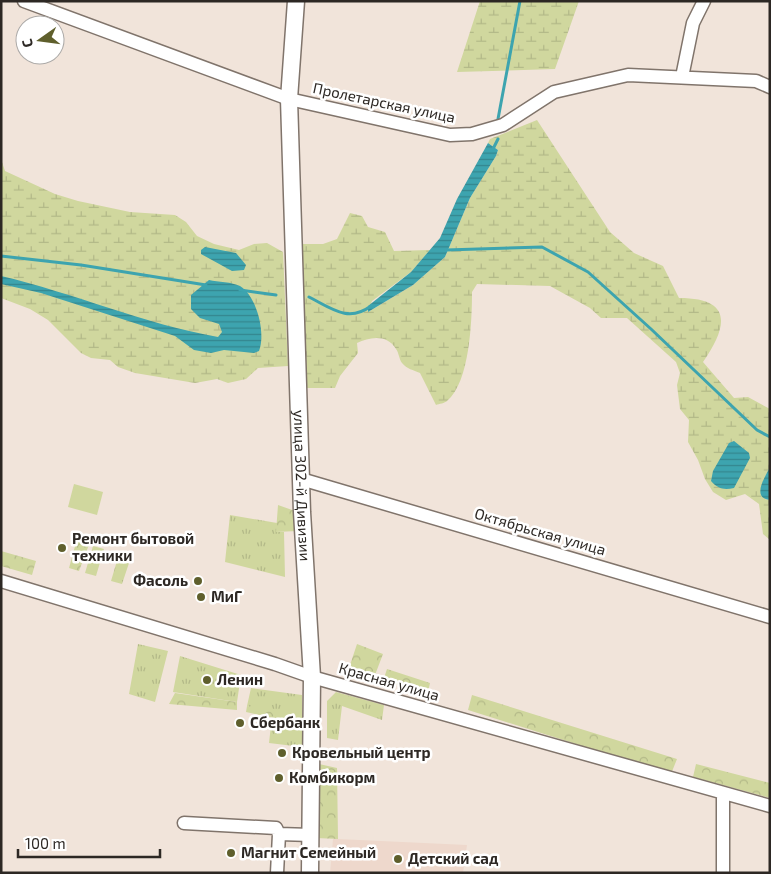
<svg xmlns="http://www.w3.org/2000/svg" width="771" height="874" viewBox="0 0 771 874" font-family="'Exo 2',sans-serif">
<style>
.education{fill:#eed8cc}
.grass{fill:url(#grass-tufts)}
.forest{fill:url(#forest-crowns)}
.wetland{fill:url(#wetland-marsh)}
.park{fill:#d0d79e}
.water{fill:url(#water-rules)}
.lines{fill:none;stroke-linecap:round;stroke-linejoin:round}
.stream{stroke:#3da4af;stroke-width:3}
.minor-casing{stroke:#80746b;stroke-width:15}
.major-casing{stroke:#80746b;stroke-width:19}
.minor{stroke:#fff;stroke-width:12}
.major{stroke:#fff;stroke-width:16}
.poi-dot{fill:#5f5f2c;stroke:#fff;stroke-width:2}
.labels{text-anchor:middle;stroke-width:5;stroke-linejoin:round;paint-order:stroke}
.street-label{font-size:15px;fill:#2d2824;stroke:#fff}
.poi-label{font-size:15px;font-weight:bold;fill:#2d2824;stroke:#fff;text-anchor:start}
</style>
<defs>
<pattern id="grass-tufts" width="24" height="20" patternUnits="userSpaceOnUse" patternTransform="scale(1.25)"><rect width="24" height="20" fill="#d0d79e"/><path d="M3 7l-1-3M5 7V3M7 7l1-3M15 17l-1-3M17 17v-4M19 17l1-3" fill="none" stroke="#b3b988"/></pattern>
<pattern id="forest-crowns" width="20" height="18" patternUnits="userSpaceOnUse" patternTransform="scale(1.25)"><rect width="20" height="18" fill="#d0d79e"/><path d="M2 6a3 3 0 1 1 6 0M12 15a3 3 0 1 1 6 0" fill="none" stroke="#b3b988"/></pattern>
<pattern id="wetland-marsh" width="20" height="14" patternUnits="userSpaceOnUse" patternTransform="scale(1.25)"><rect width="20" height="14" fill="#d0d79e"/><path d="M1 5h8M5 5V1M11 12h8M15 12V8" fill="none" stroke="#b3b988"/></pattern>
<pattern id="water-rules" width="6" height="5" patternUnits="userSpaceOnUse" patternTransform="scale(1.25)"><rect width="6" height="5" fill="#3da4af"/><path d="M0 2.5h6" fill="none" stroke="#34868e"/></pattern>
</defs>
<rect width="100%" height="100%" fill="#f1e4da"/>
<path class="education" d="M333 839H338L467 845 463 873H330Z"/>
<path class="grass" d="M230 515 277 523V532H284L285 577 225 562Z
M93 546 104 549 96 576 85 573Z
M119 554 131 557 122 584 111 581Z
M138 644 168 651 155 702 129 694Z
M180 656 241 675 237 702 173 692Z
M251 688 302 695V747L269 743 272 716 247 706Z
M336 692 384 705 382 720 342 706 338 740 327 738V701Z"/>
<path class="forest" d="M278 505 295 511 297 531 276 532Z
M77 539 90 542 79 571 69 568Z
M1 551 36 561 32 575 1 566Z
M357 644 383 654 375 675 349 668Z
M387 669 430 683 428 692 383 681Z
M175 693 237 702V710L169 704Z
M472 695 677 759 671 774 468 710Z
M247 706 274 712V718L246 712Z
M319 764 337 768 338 839 316 838Z
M696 764 770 783V798L693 777Z"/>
<path class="wetland" d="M480 1H579L555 69 457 72Z
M537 120 610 232 634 253 663 266 679 298C733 298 728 326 703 362L734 398 748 397 770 409V467L765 477V499L770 500V540L763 534 759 504 745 494 726 500 713 492 705 479 698 460 688 442 689 420 680 409 677 385 680 373 676 362 627 318H601L590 308 550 286 477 284 472 292C472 320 470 382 447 401 445 403 439 404 436 405L420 373C413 370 407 369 402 363 399 359 399 353 396 349 387 334 370 337 357 343L358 353 340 376 335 388H305L301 244H323L337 239 350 213 362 216 368 227 385 232 394 251 430 250 411 272 372 301 368 312 413 285 445 257 470 198 496 156 498 150 488 143 490 139Z
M1 159 5 171 55 194 78 201 130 212 175 215 186 222 197 236 214 244 239 250 254 244 267 243 283 252 288 366 258 368 246 379 228 383 217 379 195 383 135 373 118 367 110 360 91 358 81 353 48 320 30 309 1 298Z"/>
<path class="park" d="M74 484 103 492 97 515 68 507Z"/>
<path class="water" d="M488 143 498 150 496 156 470 198 445 257 413 285 368 312V306L411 272 440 238 457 199Z
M205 247 236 253 246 265 244 270 232 271 201 254V250Z
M1 276C74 293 144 324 218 337L222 332 219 324 200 318 191 309V295L209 280C218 282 232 282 240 286 257 296 266 334 259 351L254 353 224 350 211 353 194 350 175 336 41 293 1 284Z
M734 441 749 453 750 458 734 488C724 490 718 489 711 481L713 471 729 443Z
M770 467V500C751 498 765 477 770 467Z"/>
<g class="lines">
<path class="stream" d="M498 119 520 1
M493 149 498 139
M446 250 542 247 588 272 651 329 757 430 770 437
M1 256 81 265 206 285
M240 290 276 295
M309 297C331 308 348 323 371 306"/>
<g class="minor-casing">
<path id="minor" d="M24 1 289 99 450 135 472 134 503 125 554 92 628 75 756 81 770 87
M682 77 693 23 704 1
M301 479 770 617
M1 581 275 664 312 677 770 806
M184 823 276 828 279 834
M277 873 279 834 311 835
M723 873V794"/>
</g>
<g class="major-casing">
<g id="major">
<path id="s1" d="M296 1 289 99 302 512 312 677 310 873"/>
</g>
</g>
<use href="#minor" class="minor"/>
<use href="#major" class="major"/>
</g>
<g class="poi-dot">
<circle cx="62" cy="548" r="5"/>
<circle cx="198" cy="581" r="5"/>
<circle cx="201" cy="597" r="5"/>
<circle cx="207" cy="680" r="5"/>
<circle cx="240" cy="723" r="5"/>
<circle cx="282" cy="753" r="5"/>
<circle cx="279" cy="778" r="5"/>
<circle cx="231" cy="853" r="5"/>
<circle cx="398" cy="859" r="5"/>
</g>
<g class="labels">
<g class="street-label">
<text transform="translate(384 103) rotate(12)" y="5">Пролетарская улица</text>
<text dy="5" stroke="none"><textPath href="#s1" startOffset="485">улица 302-й Дивизии</textPath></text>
<text transform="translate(540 532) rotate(16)" y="5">Октябрьская улица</text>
<text transform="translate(389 682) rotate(16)" y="5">Красная улица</text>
</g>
<g class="poi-label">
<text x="72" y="544">Ремонт бытовой<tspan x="72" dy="17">техники</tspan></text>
<text x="188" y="586" text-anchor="end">Фасоль</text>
<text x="211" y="602">МиГ</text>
<text x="217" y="685">Ленин</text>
<text x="250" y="728">Сбербанк</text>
<text x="292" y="758">Кровельный центр</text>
<text x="289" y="783">Комбикорм</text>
<text x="241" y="858">Магнит Семейный</text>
<text x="408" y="864">Детский сад</text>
</g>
</g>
<rect width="771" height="874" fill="none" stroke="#2d2824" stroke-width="5"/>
<g transform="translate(40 40) rotate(256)"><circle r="24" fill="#ffffff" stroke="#aba9a7"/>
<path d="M0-4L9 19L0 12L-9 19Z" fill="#5f5f2c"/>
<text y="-8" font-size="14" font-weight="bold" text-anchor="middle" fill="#2d2824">С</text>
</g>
<path d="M18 849v8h142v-8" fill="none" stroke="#2d2824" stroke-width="2.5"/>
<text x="25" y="849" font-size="15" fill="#2d2824" stroke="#ffffff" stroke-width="4" paint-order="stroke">100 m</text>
</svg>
